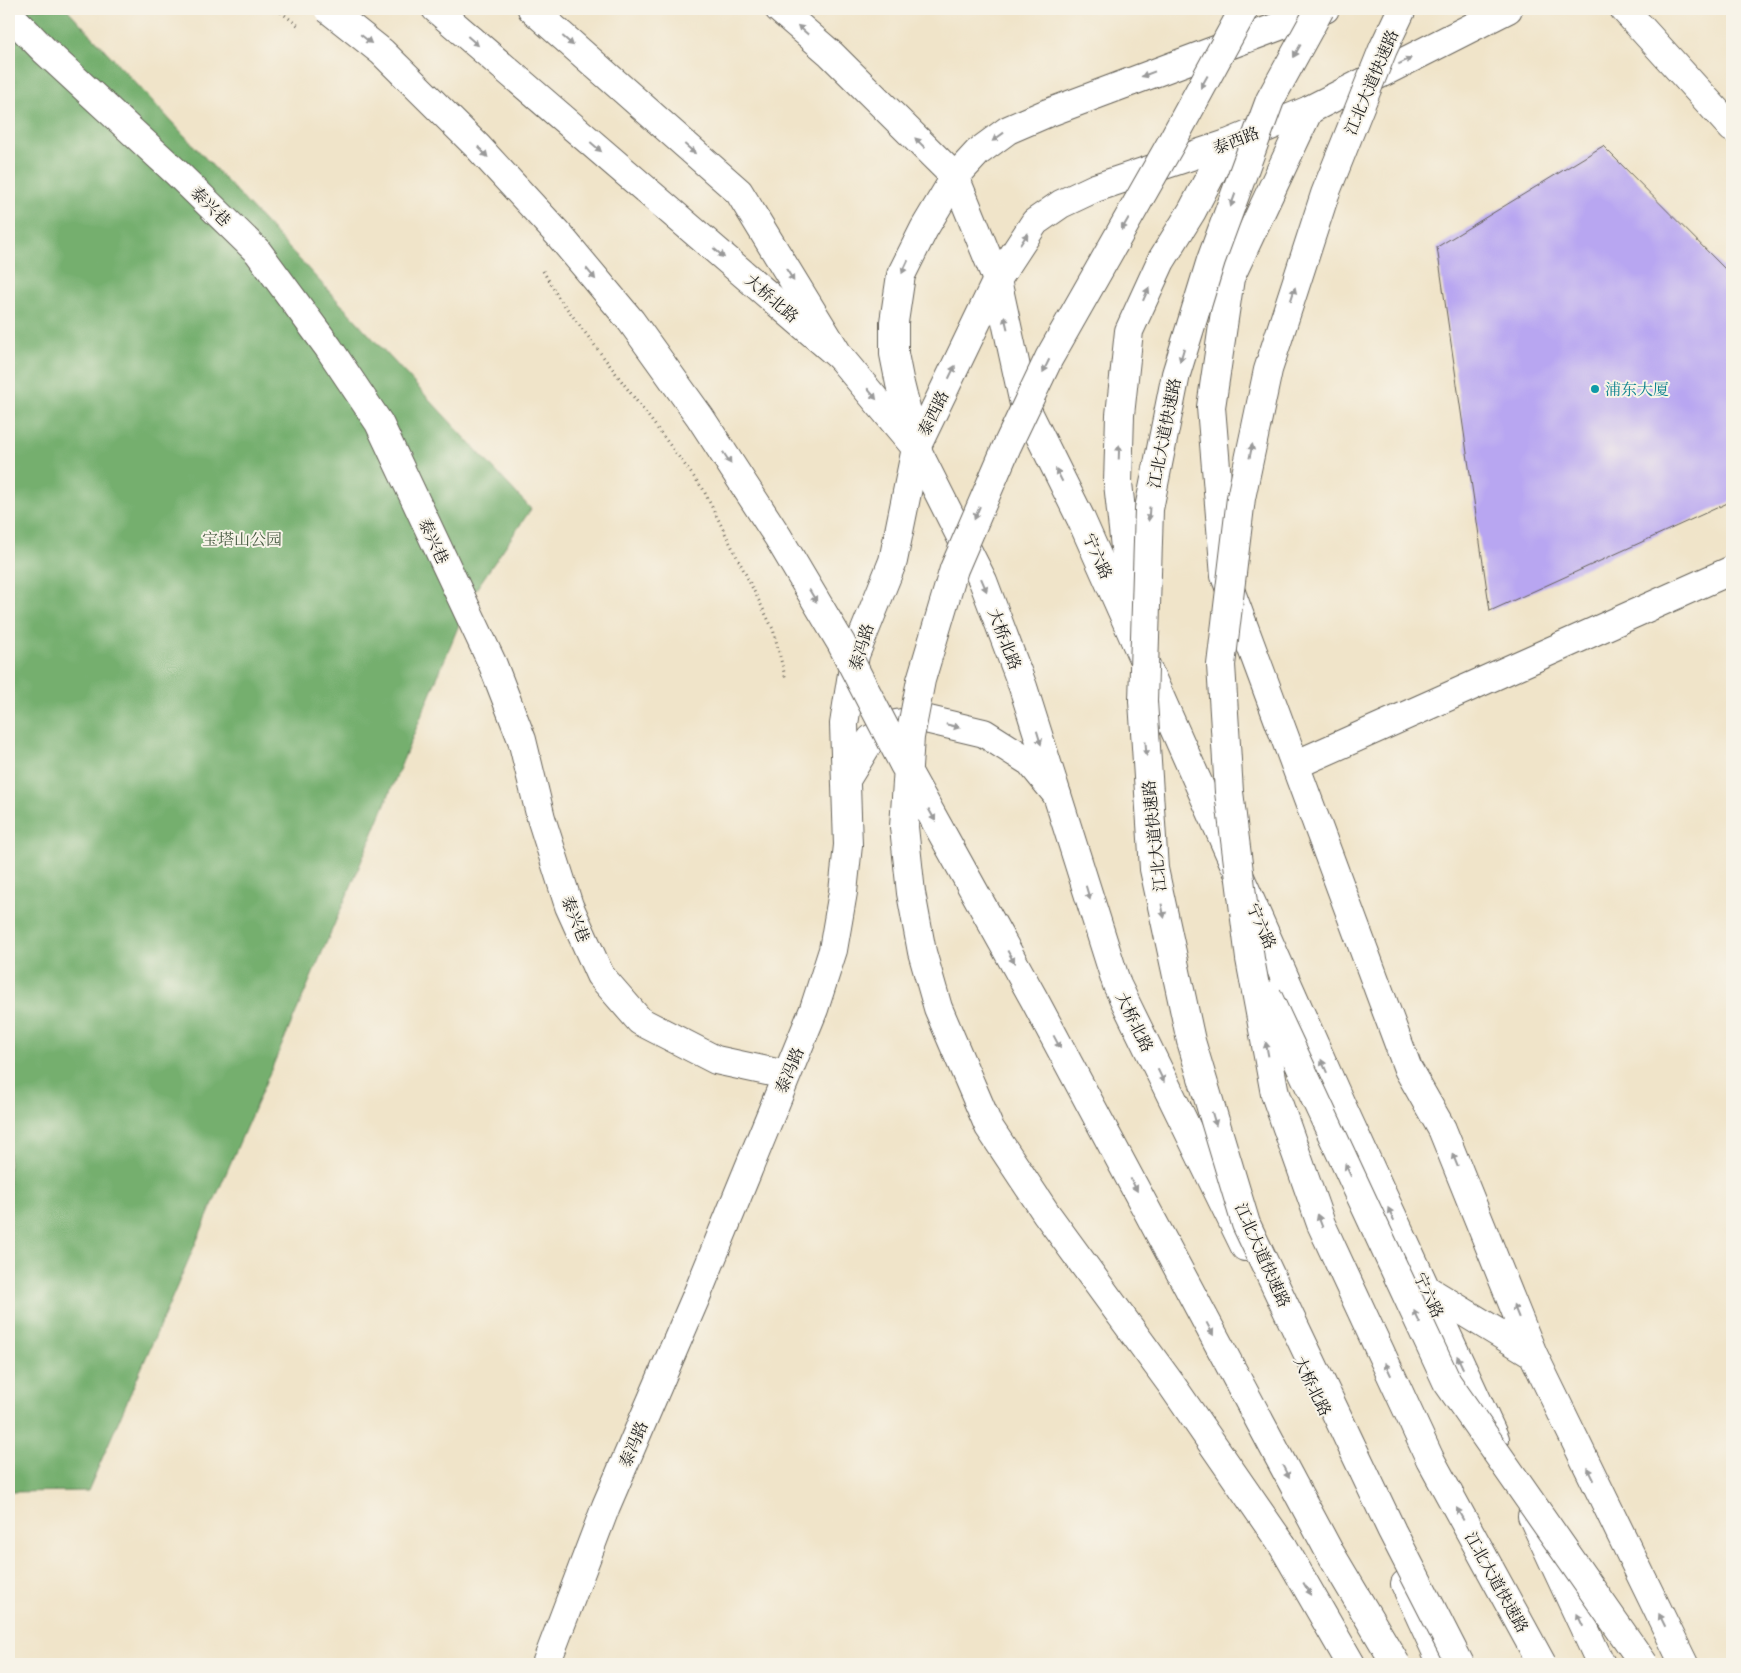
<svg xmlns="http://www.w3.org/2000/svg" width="1741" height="1673" viewBox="0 0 1741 1673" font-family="'Gentium Book Plus','Noto Serif SC',serif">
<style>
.forest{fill:#74af6e;stroke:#486645}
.building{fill:#b8a6f1}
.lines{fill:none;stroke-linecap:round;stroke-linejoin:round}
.minor-casing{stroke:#666259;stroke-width:30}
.tertiary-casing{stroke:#666259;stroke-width:30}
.secondary-casing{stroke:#666259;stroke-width:30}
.primary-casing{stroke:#666259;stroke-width:30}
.trunk-casing{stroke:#666259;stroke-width:30}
.path{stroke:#666259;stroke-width:3;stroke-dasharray:1 4;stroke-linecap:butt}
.minor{stroke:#fff;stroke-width:28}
.tertiary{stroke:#fff;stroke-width:28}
.secondary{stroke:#fff;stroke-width:28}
.primary{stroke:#fff;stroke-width:28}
.trunk{stroke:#fff;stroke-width:28}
.trunk-bridge-casing{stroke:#666259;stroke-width:30;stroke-linecap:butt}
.trunk-bridge{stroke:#fff;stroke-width:28}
.oneway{fill:#999}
.culture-dot{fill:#0f9aa8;stroke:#f7f3e8;stroke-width:2}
.labels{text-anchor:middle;stroke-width:4;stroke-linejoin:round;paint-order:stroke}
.street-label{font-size:16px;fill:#1c1c1c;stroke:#f7f3e8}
.culture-label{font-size:16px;fill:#0d838f;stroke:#f7f3e8;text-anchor:start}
.park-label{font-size:16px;fill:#45593f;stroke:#f7f3e8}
</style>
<rect width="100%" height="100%" fill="#f7f3e8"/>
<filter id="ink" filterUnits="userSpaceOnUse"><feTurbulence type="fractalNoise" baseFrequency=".02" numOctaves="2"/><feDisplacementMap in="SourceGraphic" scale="10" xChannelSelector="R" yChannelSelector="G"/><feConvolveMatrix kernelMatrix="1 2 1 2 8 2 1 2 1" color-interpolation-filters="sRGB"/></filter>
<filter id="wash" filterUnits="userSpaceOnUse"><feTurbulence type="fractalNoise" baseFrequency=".0096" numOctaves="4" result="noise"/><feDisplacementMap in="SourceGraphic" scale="20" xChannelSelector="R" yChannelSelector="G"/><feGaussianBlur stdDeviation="1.12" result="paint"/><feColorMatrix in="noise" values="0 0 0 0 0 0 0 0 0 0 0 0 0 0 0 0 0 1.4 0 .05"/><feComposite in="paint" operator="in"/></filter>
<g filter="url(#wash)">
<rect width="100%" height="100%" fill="#f0e4c9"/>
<path class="forest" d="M9 9H67L531 509 470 598 354 879 88 1491 9 1492Z"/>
<g id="blocks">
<path class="building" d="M1603 146 1732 276V501L1490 611 1437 247Z"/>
</g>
</g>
<g filter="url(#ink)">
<use href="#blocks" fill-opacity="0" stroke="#666259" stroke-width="1"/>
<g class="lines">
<g class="minor-casing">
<path id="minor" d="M1624 9 1732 128
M9 14 45 51 177 173 258 252 328 347 379 423 493 665 522 740 541 818 569 906 600 975 640 1021 716 1060 786 1075
M1309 110 1230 278 1211 407 1225 576 1408 1069 1442 1129 1533 1354 1684 1664
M1295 765 1732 570
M846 780 871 739 896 724 925 719 984 733 1030 762 1057 795
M1426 1289 1533 1354"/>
</g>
<g class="tertiary-casing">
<path id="tertiary" d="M546 1664 606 1506 696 1297 814 1009 833 950 843 892 848 845 844 724 855 655 893 561 916 448"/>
</g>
<g class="secondary-casing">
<path id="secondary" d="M916 448 997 280 1035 222 1061 204 1095 188 1227 144 1309 110 1508 9
M916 448 900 384 894 354V322L901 275 924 229 955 177 978 152 1008 130 1045 114 1325 9"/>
</g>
<g class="primary-casing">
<path id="primary" d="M532 9 739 192 840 357 916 448 983 581 1023 687 1117 985 1245 1247
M955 177 997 280 1024 404 1081 519 1340 1102 1495 1439
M1532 1516 1601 1664
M1405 1584 1442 1664"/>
</g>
<g class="trunk-casing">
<path id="trunk" d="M436 9 840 357
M779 9 831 54 955 177
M1135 640 1118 483 1120 415 1129 331 1161 261 1192 211 1227 144
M1283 1546 1351 1664"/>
</g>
<path class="path" d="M277 9 300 27
M543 271 559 298 703 489 773 629 786 680"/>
<use href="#minor" class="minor"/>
<use href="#tertiary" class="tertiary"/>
<use href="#secondary" class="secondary"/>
<use href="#primary" class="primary"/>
<use href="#trunk" class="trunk"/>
<g class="trunk-bridge-casing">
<path id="trunk-bridge" d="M328 9 382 52 478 147 559 235 631 321 700 417 778 537 841 643 904 765 1034 999 1329 1551 1396 1664
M1244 9 1170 145 1049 358 1007 446 954 569 921 680 910 737 904 827 911 893 922 952 938 1008 989 1127 1046 1213 1171 1384 1283 1546
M1320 9 1270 100 1211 260 1176 374 1149 509 1143 701 1154 869 1191 1041 1246 1224 1392 1531 1460 1664
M1402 9 1383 49 1325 194 1268 370 1241 498 1221 665 1229 792 1250 959 1275 1094 1321 1224 1430 1459 1542 1664
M1267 995 1447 1382 1644 1664"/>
</g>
<use href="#trunk-bridge" class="trunk-bridge"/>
</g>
<defs><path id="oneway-solid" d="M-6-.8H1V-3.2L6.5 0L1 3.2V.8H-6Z" transform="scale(1.25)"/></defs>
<g class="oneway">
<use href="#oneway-solid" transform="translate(803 30) rotate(-139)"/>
<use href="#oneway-solid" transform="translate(366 39) rotate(39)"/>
<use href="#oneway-solid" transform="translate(473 41) rotate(41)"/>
<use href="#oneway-solid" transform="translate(568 41) rotate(41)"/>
<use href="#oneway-solid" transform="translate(1297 51) rotate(119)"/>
<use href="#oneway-solid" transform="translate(1405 61) rotate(-27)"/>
<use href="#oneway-solid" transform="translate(1148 74) rotate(159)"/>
<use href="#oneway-solid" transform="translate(1204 82) rotate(119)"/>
<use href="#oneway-solid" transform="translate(998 137) rotate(144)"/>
<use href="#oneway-solid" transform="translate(920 143) rotate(-135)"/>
<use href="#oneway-solid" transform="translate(596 147) rotate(41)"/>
<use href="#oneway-solid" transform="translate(690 149) rotate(41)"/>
<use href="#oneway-solid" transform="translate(483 152) rotate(47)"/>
<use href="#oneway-solid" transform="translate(1233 200) rotate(110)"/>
<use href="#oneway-solid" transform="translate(1125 224) rotate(120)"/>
<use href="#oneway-solid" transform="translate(1024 239) rotate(-57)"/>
<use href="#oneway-solid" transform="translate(719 253) rotate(41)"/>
<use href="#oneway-solid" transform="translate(905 267) rotate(115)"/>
<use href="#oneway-solid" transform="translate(591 274) rotate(50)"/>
<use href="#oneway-solid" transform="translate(790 275) rotate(58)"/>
<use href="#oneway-solid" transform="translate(1146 294) rotate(-66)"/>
<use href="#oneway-solid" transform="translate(1293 294) rotate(-72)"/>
<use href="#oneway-solid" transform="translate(1006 323) rotate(-103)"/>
<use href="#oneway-solid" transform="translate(1182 355) rotate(107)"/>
<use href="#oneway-solid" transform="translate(1046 366) rotate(116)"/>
<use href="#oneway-solid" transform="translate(952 372) rotate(-64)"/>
<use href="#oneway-solid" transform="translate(872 394) rotate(50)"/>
<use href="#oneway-solid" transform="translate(1251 451) rotate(-78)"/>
<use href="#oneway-solid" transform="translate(1119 452) rotate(-88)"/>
<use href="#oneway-solid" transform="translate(727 458) rotate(57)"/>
<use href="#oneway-solid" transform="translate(1059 475) rotate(-117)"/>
<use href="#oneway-solid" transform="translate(977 513) rotate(113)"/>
<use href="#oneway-solid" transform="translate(1149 514) rotate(94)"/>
<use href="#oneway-solid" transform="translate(984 585) rotate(67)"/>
<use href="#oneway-solid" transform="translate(813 596) rotate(59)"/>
<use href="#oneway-solid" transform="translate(953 726) rotate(14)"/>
<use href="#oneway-solid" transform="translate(1039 738) rotate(73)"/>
<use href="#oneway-solid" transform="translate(1146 749) rotate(86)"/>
<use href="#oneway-solid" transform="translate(932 815) rotate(61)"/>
<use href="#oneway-solid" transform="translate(1088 893) rotate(73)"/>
<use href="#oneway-solid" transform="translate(1163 911) rotate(78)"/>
<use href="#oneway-solid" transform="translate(1011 957) rotate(61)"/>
<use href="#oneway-solid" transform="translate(1057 1042) rotate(62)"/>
<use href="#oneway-solid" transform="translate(1267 1049) rotate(-101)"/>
<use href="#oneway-solid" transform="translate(1324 1066) rotate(-114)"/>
<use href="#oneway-solid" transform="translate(1161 1076) rotate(64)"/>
<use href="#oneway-solid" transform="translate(1214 1119) rotate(73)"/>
<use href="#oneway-solid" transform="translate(1455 1160) rotate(-112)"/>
<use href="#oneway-solid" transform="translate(1348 1170) rotate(-115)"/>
<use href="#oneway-solid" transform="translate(1134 1185) rotate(62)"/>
<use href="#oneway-solid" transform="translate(1391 1214) rotate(-115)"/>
<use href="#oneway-solid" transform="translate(1320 1221) rotate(-111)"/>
<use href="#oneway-solid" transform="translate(1516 1311) rotate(-112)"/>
<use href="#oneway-solid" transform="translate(1417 1317) rotate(-115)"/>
<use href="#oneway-solid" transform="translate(1210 1329) rotate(62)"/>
<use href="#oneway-solid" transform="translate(1460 1362) rotate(-115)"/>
<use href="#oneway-solid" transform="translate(1388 1369) rotate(-115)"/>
<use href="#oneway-solid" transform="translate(1286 1472) rotate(62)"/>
<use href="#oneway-solid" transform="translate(1591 1474) rotate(-116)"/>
<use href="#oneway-solid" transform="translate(1460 1514) rotate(-119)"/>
<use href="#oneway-solid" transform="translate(1307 1589) rotate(60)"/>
<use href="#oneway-solid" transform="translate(1580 1620) rotate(-115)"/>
<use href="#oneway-solid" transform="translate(1662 1620) rotate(-116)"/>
</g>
</g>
<circle class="culture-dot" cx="1595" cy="389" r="5"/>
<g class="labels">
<g class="street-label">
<text transform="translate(1371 82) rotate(-67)" y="6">江北大道快速路</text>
<text transform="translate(1236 140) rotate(-21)" y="6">泰西路</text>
<text transform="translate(211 206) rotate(45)" y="6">泰兴巷</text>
<text transform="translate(772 298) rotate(41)" y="6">大桥北路</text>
<text transform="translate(933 413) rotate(-64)" y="6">泰西路</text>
<text transform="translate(1164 433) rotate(-79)" y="6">江北大道快速路</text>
<text transform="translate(434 541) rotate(65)" y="6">泰兴巷</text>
<text transform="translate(1098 556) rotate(66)" y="6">宁六路</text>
<text transform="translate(1005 639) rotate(69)" y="6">大桥北路</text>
<text transform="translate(861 647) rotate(-73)" y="6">泰冯路</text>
<text transform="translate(1154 836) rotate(-96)" y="6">江北大道快速路</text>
<text transform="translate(576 919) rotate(68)" y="6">泰兴巷</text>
<text transform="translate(1262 926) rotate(66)" y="6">宁六路</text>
<text transform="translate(1135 1022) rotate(64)" y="6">大桥北路</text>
<text transform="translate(789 1070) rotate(-67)" y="6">泰冯路</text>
<text transform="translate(1263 1255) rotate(66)" y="6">江北大道快速路</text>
<text transform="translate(1429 1295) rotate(65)" y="6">宁六路</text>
<text transform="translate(1313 1386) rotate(64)" y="6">大桥北路</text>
<text transform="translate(633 1444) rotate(-67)" y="6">泰冯路</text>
<text transform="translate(1497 1582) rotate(61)" y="6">江北大道快速路</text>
</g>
<g class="culture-label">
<text x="1605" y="395">浦东大厦</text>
</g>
<g class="park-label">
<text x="242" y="545">宝塔山公园</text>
</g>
</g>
<rect width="1741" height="1673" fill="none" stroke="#f7f3e8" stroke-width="30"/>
</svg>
